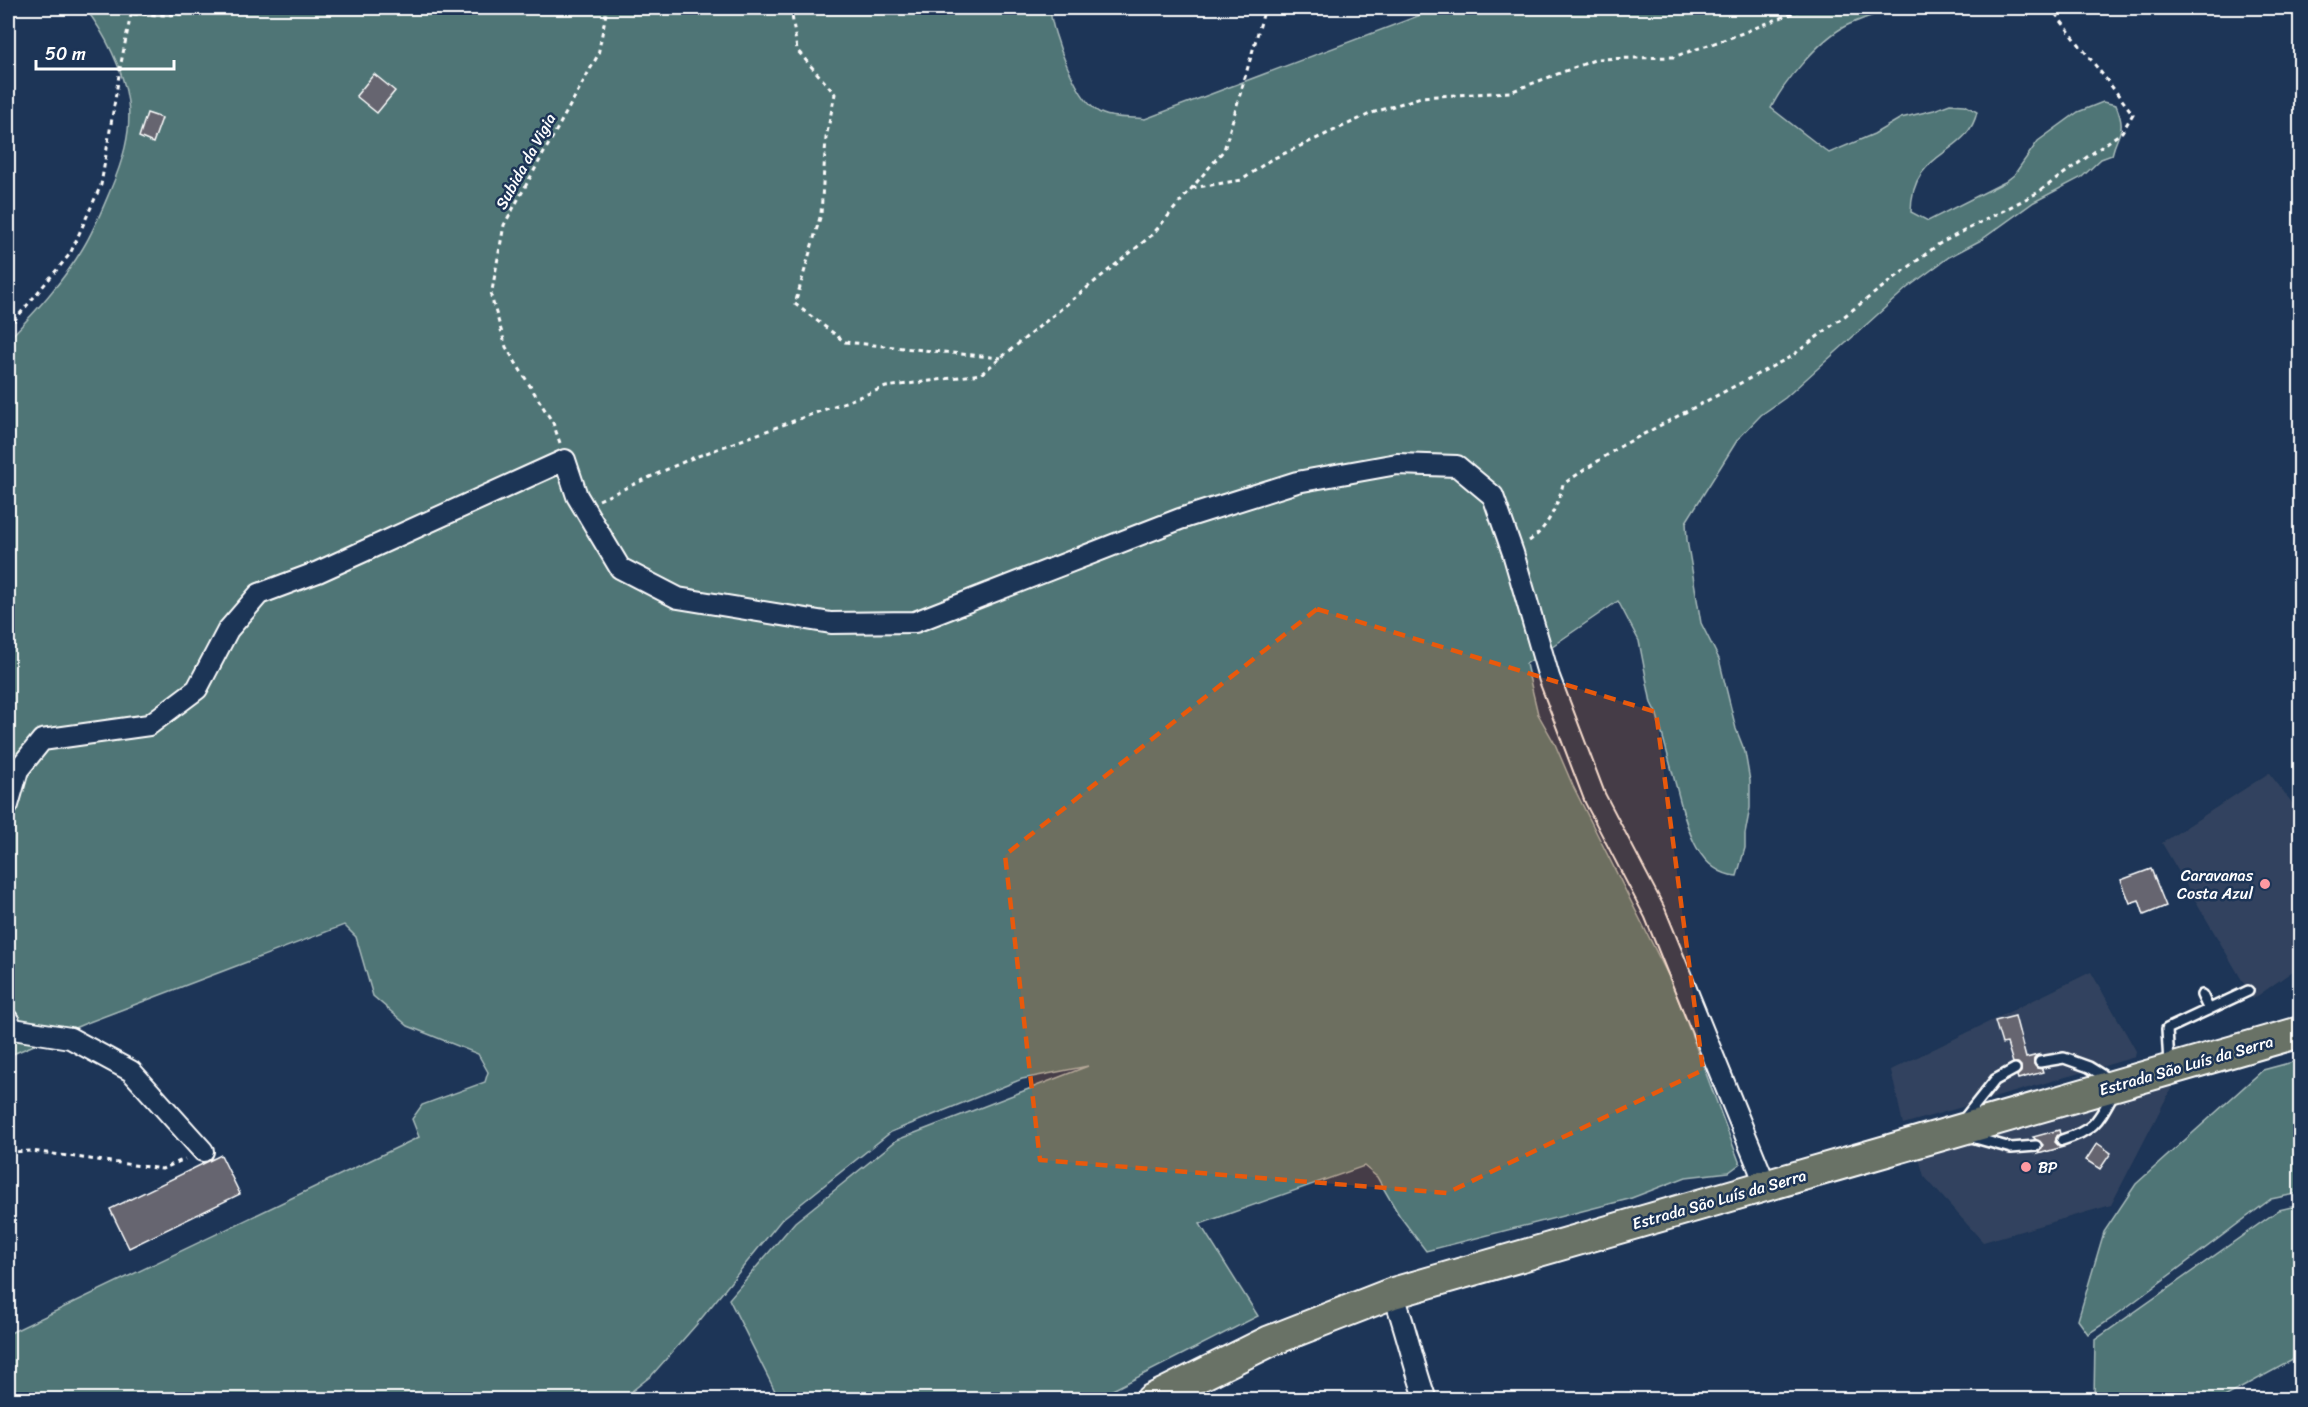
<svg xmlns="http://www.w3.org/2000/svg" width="2308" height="1407" viewBox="0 0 2308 1407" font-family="Sriracha,sans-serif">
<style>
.built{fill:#33435e}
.green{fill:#4f7476;stroke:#a7baba;stroke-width:1.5}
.building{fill:#66656f;stroke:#fff;stroke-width:1.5}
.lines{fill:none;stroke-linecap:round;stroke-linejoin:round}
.lane-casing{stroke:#fff;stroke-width:14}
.street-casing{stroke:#fff;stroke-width:24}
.primary-casing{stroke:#fff;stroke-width:34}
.path{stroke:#fff;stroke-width:3;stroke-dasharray:4.5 4.5;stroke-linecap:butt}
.lane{stroke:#1d3557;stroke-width:9}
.street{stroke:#1d3557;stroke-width:20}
.primary{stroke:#697266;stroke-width:30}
.marked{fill:#e8590c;fill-opacity:0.2;stroke:#e8590c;stroke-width:4.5;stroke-dasharray:12 8;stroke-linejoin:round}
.poi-dot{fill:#ff9aa2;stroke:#1d3557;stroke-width:2}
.labels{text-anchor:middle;stroke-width:5;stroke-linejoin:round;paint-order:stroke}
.street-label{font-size:16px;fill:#fff;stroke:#1d3557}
.poi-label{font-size:16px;fill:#fff;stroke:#1d3557;text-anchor:end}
</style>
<rect width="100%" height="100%" fill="#1d3557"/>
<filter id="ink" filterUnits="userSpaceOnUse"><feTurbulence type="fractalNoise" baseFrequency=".0167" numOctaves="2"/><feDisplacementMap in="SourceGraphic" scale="12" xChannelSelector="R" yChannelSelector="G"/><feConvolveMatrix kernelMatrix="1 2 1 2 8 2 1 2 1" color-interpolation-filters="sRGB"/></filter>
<g filter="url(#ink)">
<path class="built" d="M2269 773 2300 813V966L2253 999 2162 843Z
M2091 972 2136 1051 2135 1057 1903 1124 1891 1070Z
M2174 1083 2111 1205 1983 1242 1924 1176 1919 1158Z"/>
<path class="green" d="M85 8H1050C1051 32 1078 106 1103 114 1115 119 1132 117 1145 119L1439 8H1895C1878 14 1858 19 1842 28 1817 43 1784 82 1771 108L1829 153 1874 134 1901 118 1934 110 1950 104 1965 105 1977 112C1967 158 1911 148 1911 212L1928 221 2005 182 2014 175 2038 141 2078 112 2103 102 2116 105C2127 133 2118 130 2112 155L2101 159 2082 177 2034 202 1981 240 1949 257 1907 288 1785 398 1761 415 1738 439 1686 522 1687 540 1701 623 1719 659 1736 729 1745 752 1750 781V808L1745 834V848L1737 876C1693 872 1685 817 1675 782 1669 759 1663 737 1657 715L1651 703 1639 641 1618 601 1526 664 1538 714 1555 744 1573 786 1672 983 1740 1164 1729 1172 1686 1177 1629 1199 1426 1251 1399 1215 1377 1177 1364 1166 1200 1224 1258 1316 1095 1399H779L729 1299 795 1222 897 1140 1088 1066 1022 1079 891 1132 782 1219 696 1325 652 1375 622 1399H8V1334L419 1137 412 1119 422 1105 485 1082 488 1072 478 1054 408 1026 373 996 356 937 344 925 84 1024 8 1056V340C35 312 63 282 83 248 94 230 102 210 110 191 122 163 132 133 128 102 124 71 104 32 85 8Z
M2300 1060V1193L2271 1199 2111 1319 2088 1334 2078 1320 2104 1232 2136 1184 2263 1070Z
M2300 1205V1356L2221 1399H2094L2095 1340 2279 1210Z"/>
<path class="building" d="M374 74 395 91 377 113 356 96Z
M147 113 162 118 153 143 139 137Z
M2151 869 2166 906 2144 915 2139 900 2130 903 2121 880Z
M2015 1016 2026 1058 2038 1055 2034 1059V1064L2037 1068 2042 1069 2043 1072 2018 1079 2017 1076 2021 1072V1066L2018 1063H2013L2007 1043 2002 1044 1995 1021Z
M2059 1130 2060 1134 2057 1136 2055 1142 2058 1145 2063 1147 2038 1154 2043 1145 2033 1137Z
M2097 1143 2111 1153 2100 1169 2086 1160Z
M221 1155 240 1194 129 1248 110 1209Z"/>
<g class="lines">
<g class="lane-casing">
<path id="lane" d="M2202 995 2209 1010
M2040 1062 2064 1058 2089 1067 2110 1080
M2169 1064 2167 1029 2248 991
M1964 1119 1995 1080 2015 1069
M1968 1136 2011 1148 2036 1146
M2062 1140C2094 1130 2097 1123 2113 1094"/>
</g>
<g class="street-casing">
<path id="street" d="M8 805 18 770 42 740 149 725 197 689 228 630 259 594 318 572 565 460 577 496 620 568 678 598 831 623 915 622 1180 519 1297 482 1397 464 1457 466 1493 496 1513 553 1549 677 1595 798 1655 913 1766 1186
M8 1020 13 1029 70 1038 131 1071 203 1151
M1393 1293C1406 1328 1413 1364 1426 1400"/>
</g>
<g class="primary-casing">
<path id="primary" d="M1151 1400 1270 1341 1393 1293 2300 1032"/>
</g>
<path class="path" d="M128 8 131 14 167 15 272 8
M791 8 797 50 835 94 826 138 821 214 795 304 845 342 1001 358
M1192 188 1242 180 1270 160 1372 113 1421 97 1510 92 1597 59 1673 57 1735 36 1805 8
M8 328 70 254 101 185 121 63 131 14 143 8
M560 443 553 423 506 347 491 296 504 225 598 55 607 8
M599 500 690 459 886 387 981 374 1152 235 1224 150 1265 8
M1529 541C1547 529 1558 505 1563 484L1621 446 1792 356 1939 244 2037 193 2122 132 2133 114 2051 8
M8 1152 32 1151 162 1169 185 1159"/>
<use href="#lane" class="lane"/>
<use href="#street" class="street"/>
<use href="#primary" class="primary"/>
</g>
</g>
<path class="marked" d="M1317 609 1656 712 1703 1070 1447 1193 1040 1160 1005 855Z"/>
<g class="poi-dot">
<circle cx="2265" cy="884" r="6"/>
<circle cx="2026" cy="1167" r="6"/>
</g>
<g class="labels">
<g class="street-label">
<text transform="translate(525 161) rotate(-61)" y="6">Subida da Vigia</text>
<text transform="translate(2186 1065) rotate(-16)" y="6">Estrada São Luís da Serra</text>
<text transform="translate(1719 1199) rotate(-16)" y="6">Estrada São Luís da Serra</text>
</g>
<g class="poi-label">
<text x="2253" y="881">Caravanas<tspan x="2253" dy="18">Costa Azul</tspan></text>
<text x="2038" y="1173" text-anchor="start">BP</text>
</g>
</g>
<rect width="2308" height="1407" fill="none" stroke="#1d3557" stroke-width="30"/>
<rect x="15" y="15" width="2278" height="1377" fill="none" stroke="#fff" stroke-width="2" filter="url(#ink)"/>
<path d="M36 60v9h138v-9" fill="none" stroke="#ffffff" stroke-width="3"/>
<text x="45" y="60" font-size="18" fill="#ffffff" stroke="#1d3557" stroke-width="4.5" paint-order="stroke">50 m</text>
</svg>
